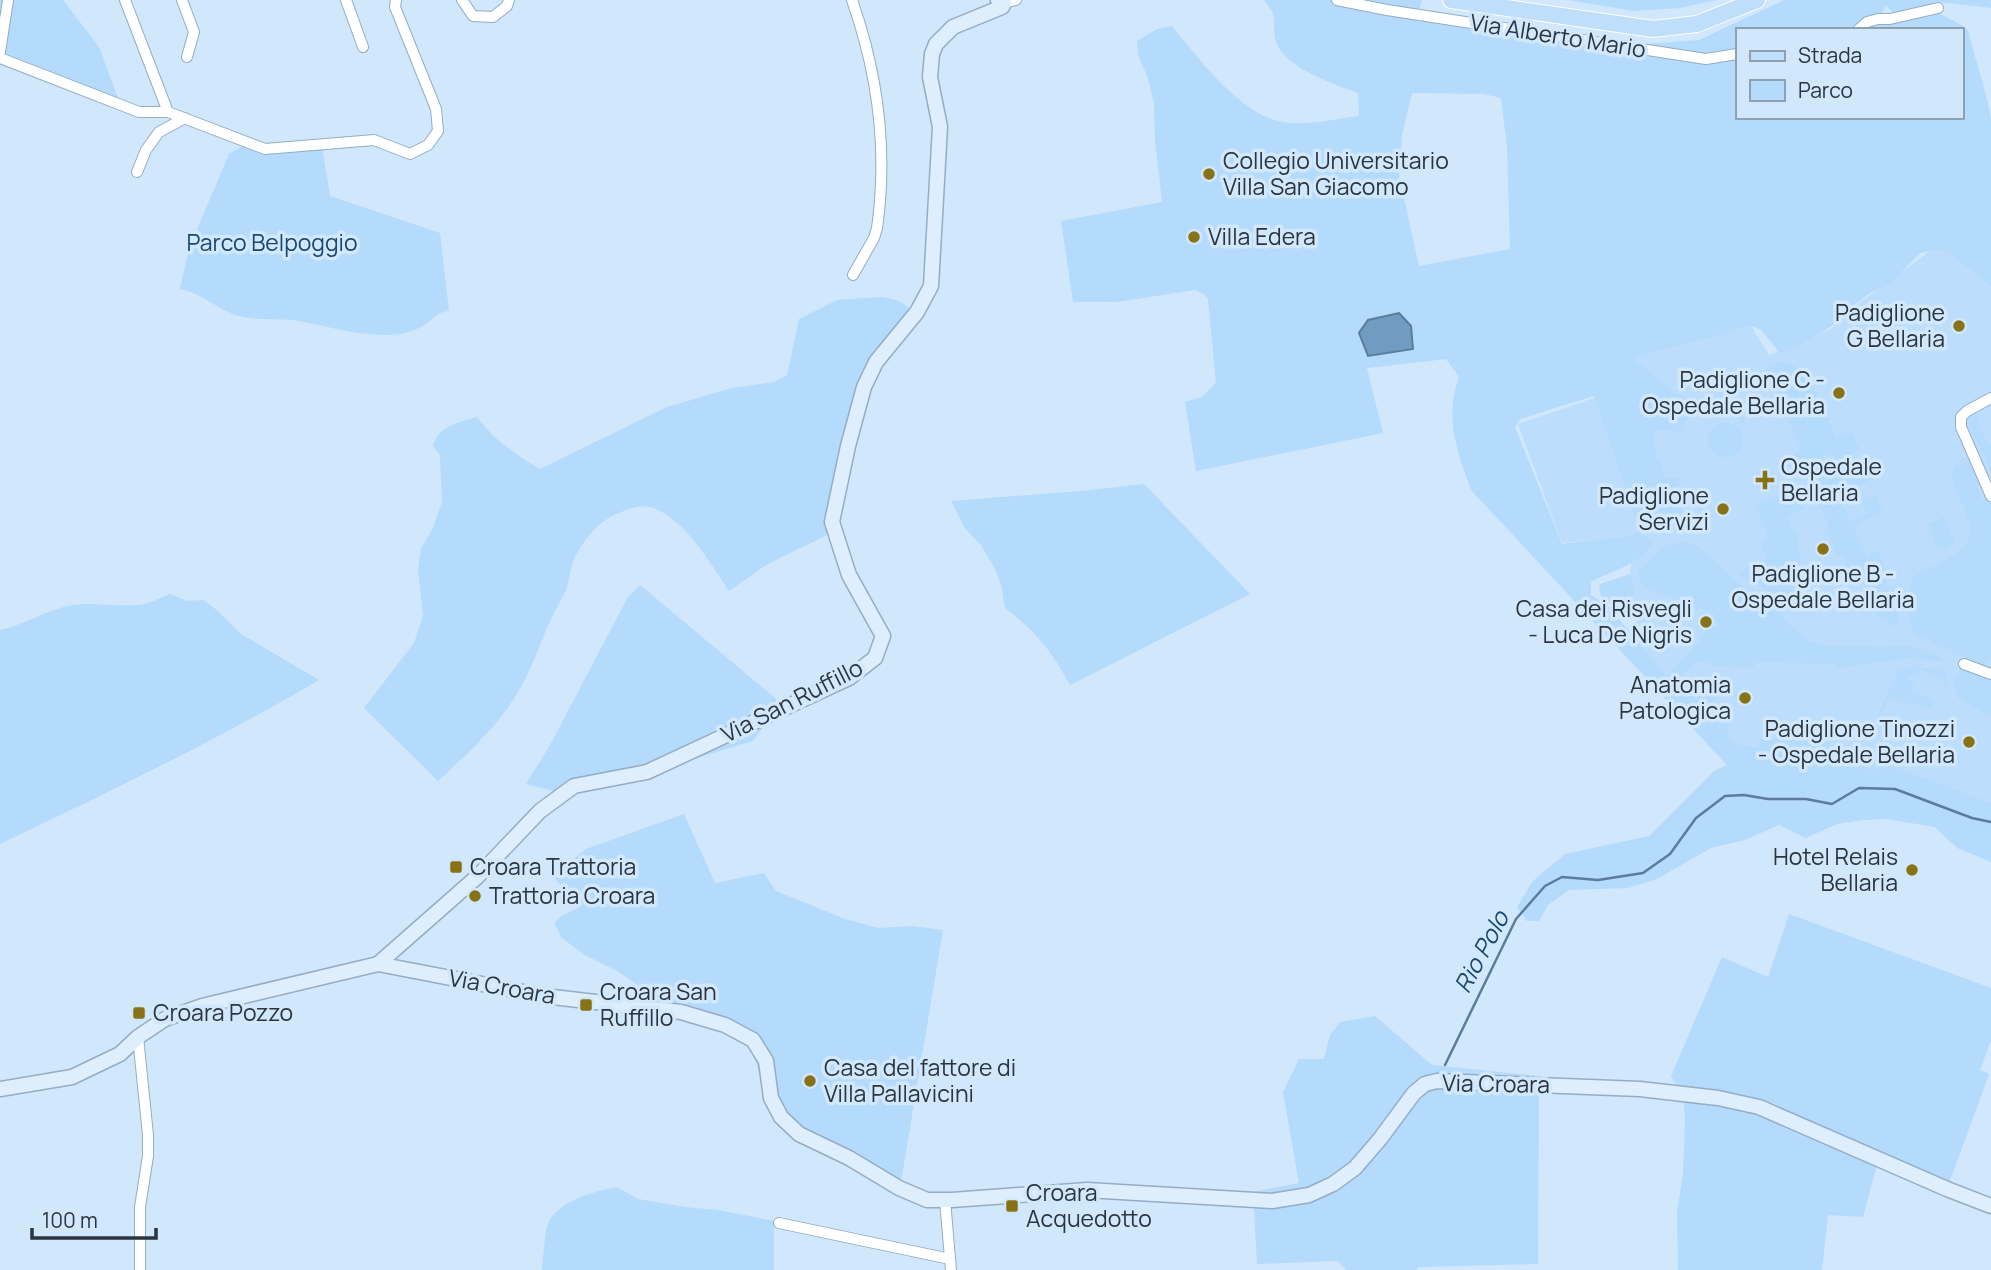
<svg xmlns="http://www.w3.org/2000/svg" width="1991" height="1270" viewBox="0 0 1991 1270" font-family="Manrope,sans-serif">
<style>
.built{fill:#bcddfc}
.green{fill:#b4dafc;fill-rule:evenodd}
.water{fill:#709cc2;stroke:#5b7d9b;stroke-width:2}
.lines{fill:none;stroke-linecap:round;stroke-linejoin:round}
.stream{stroke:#5b7d9b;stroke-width:2.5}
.street-casing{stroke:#93adc5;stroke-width:12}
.secondary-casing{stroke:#93adc5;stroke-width:17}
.primary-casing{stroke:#fff;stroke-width:18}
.street{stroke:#fff;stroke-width:10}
.secondary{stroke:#dfeefc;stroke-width:14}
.primary{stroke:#bfdefa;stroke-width:16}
.poi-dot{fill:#877315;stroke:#d1e7fb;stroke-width:2.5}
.labels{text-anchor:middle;stroke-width:7;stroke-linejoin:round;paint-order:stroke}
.street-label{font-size:23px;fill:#2b353f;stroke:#d1e7fb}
.poi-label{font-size:23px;fill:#2b353f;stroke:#d1e7fb;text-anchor:start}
.park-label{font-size:23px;fill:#17486f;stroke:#d1e7fb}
.water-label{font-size:24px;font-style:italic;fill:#184970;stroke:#d1e7fb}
</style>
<rect width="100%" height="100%" fill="#d1e7fb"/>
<path class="built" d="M1944 241 1991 281V803L1887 764 1862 773 1739 760 1644 649 1628 594 1634 537 1562 543 1518 424 1594 398 1638 357 1751 326 1769 355 1831 329 1854 307Z"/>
<path class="green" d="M0 0H63L99 47 120 104 0 58Z
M1264 0H1422L1418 14 1619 46 1699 40 1784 0H1991V8L1939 2 1922 9C1940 12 1954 20 1968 30 1975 60 1986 88 1991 119V286L1950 253 1939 249 1920 253 1890 284 1870 293 1853 306 1835 324 1801 344 1780 353 1761 330 1751 326 1638 357 1635 360 1676 394 1682 395 1694 405 1680 434 1672 429 1654 430 1656 461 1661 462 1664 478H1678L1682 522C1667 539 1648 530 1635 515L1594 396 1520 419 1515 427 1562 544 1634 536 1636 531 1653 541C1641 565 1613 570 1591 582V595L1608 606 1683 695H1706V684H1715L1718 724H1727L1728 739C1737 746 1748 747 1759 748L1760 739 1814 738 1815 743 1829 742 1830 764C1843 764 1860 762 1871 770L1887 764 1991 803V862L1957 848 1935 827 1886 819 1862 820 1837 824 1806 838 1779 825 1745 840 1711 848 1657 879 1628 888 1569 890 1548 905 1539 921H1527L1517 907 1533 881 1565 854 1649 836 1714 771 1727 765 1471 490C1457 452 1444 416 1459 377L1446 359 1367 368 1383 433 1196 471 1185 402 1202 397 1216 383 1208 299 1204 294 1195 290 1117 302H1073L1061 221 1162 202 1155 141 1154 104 1148 78 1138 55 1137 41 1157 29 1172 26C1198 58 1240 114 1282 122 1305 126 1336 119 1359 116L1358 93C1334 84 1285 68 1276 42 1273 33 1275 23 1273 14 1271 9 1267 4 1264 0ZM1886 5 1900 20 1876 26V25ZM1737 30H1961V117H1737ZM1412 93 1484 94 1501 98 1507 147 1510 249 1419 266 1399 176 1402 135Z
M1568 0H1717L1680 8 1634 11Z
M245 145 322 146 330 196 440 233 449 311C438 312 435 317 426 324 415 332 399 335 385 335 356 335 327 326 299 321 279 318 258 321 239 316 218 310 202 293 180 289L189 248 229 154Z
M881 297C899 299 906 304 919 318L869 377 831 533 766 565 729 591C712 565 682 515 650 507 643 505 631 508 624 511 600 519 587 535 575 557 569 569 570 582 565 592 562 599 558 605 555 611 541 638 533 668 517 694 496 728 467 754 438 781L364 708 414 643 423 616 418 569 421 548 433 528 442 502 440 455 433 446C439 425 458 423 477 417 494 440 516 455 540 469L667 407 732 388 774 382 787 375 799 319 837 300Z
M1781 362C1814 366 1824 412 1836 438L1851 432 1860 450 1837 460 1832 452H1827L1823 457 1827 465 1800 477 1791 456 1802 450 1769 377 1759 380 1755 373Z
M1719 392H1732L1738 404 1734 406 1728 395 1722 398 1726 409 1729 408 1731 410 1739 407 1746 423H1744L1732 415 1720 413 1712 400Z
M1978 412 1979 419 1977 421 1988 445H1991V476L1985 459 1969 424V418Z
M1708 440a17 17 0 1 1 34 0a17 17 0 1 1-34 0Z
M1965 457 1980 474 1984 483 1977 486 1983 501 1990 498 1991 501V657L1987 663 1982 664 1913 633C1908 620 1907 588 1913 576 1930 567 1975 552 1970 528 1967 512 1958 495 1952 480 1952 469 1956 463 1965 457Z
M1863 458 1873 479 1858 486 1859 490 1840 499 1850 522 1867 514 1862 501 1875 495 1882 511 1880 514 1860 522V525H1856L1854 529 1867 556 1878 551 1886 570 1882 572 1890 591 1894 589 1899 623 1897 626 1891 625 1885 618 1880 620 1861 577 1852 580 1843 555 1838 557 1826 528 1829 526 1817 497 1811 499 1804 484Z
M1144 484 1250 594 1070 685C1051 650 1036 632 1005 608L1001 584 994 567 981 545 964 527 951 501 1081 491Z
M1795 488 1804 508 1786 516 1792 529 1797 531C1797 543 1800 555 1801 567 1801 576 1795 597 1793 608L1788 609 1774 594 1739 574 1740 572 1767 558 1761 543 1770 539 1755 505Z
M1944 517 1955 543 1945 549 1938 548 1928 524Z
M1683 541 1699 547 1745 589 1767 601 1777 609 1787 623 1808 641 1826 646 1880 647 1910 646 1942 658 1944 662 1910 658 1837 668V664L1754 662V668L1716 666 1706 661 1696 662 1678 678 1671 670 1692 651 1711 625 1717 629 1718 624 1714 613 1643 587 1638 572 1664 547Z
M1630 574 1635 588 1629 602C1616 607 1596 602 1600 584Z
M640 585 781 703 753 741 664 768 565 794 526 784 549 747 628 597Z
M170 594 187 601 203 600 218 611 241 634 319 680C216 741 108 792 0 844V630C25 625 47 609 73 605 95 602 117 607 139 605 149 604 160 598 170 594Z
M1911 667 1940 669 1946 673 1948 682 1945 688H1943L1946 681 1920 669 1917 676 1910 674 1908 680 1914 683 1911 690 1937 702 1930 709 1912 702 1909 704 1890 696 1879 719 1876 718 1898 671Z
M1961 667 1991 681V716L1958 698 1953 683Z
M684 814 715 883 764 873 776 891 845 919 878 928 912 926 943 930 900 1188 800 1130 767 1094 761 1080 751 1045 737 1033 652 1004 643 989 619 972 585 955 562 938 554 923 563 915 578 908 553 876 586 849Z
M1789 914 1991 988V1040L1980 1070 1989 1074 1947 1189 1878 1161 1863 1217 1828 1215 1822 1270H1678L1677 1213 1683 1173 1685 1120 1683 1096 1671 1076 1722 957 1768 977Z
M1375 1016 1432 1065 1539 1076 1538 1264 1419 1267 1416 1270H1346L1338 1261 1257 1264 1253 1192 1299 1183 1283 1092 1299 1059H1324L1330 1035 1340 1022Z
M617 1187 638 1199 685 1207 718 1210 774 1221V1270H542C543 1260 545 1228 549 1221 563 1199 593 1192 617 1187Z"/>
<path class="water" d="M1399 313 1411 326 1413 349 1368 356 1359 333 1368 320Z"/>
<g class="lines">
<path class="stream" d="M1445 1065 1516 919 1545 886 1562 877 1598 880 1643 873 1670 854 1696 818 1725 796 1744 795 1768 799H1806L1832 804 1859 788 1895 789 1972 818 1991 822"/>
<g class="street-casing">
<path id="street" d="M125 0 168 112
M182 0 194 32 187 57
M346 0 363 47
M462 0 473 16 493 17 507 6 509 0
M852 0C878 74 888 150 877 228L874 238 853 275
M1337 0 1387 10 1706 59 1737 54
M1004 3 1016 0
M1858 30 1867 22 1878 19H1890L1938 8
M0 52 8 0
M0 58 139 112H168L265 149 374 140 410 154 428 145 438 131 436 109 395 7 396 0
M137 172 146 150 159 132 185 118
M1991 398 1967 411 1961 417V427L1991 496
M1964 664 1991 674
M138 1037 148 1135V1156L140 1207V1270
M945 1200 951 1270
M779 1223 950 1259"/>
</g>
<g class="secondary-casing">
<path id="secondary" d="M378 964 478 876 540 811 574 786 647 772 849 678 875 658 883 636 849 575 832 522 848 446 864 387 876 362 917 312 931 286 940 127 930 77 932 54 936 44 953 27 1002 7 1004 3 998 0
M0 1089 72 1077 120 1054 138 1037 165 1019 202 1006 378 964 544 996 681 1012 725 1025 753 1040 766 1061 771 1098 781 1117 799 1134 849 1158 899 1188 927 1200H952L1087 1190 1272 1201 1309 1195 1333 1184 1355 1168 1380 1139 1414 1093 1425 1084 1437 1081 1640 1089 1718 1098 1759 1107 1947 1189 1991 1206"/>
</g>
<g class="primary-casing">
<path id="primary" d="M1451 0 1653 29 1697 24 1757 0"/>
</g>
<use href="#street" class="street"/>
<use href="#secondary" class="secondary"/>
<use href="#primary" class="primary"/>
</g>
<g class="poi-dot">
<circle cx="1209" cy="174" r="7"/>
<circle cx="1194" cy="237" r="7"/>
<circle cx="1959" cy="326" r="7"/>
<circle cx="1839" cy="393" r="7"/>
<path d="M1761.5 469.5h7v7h7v7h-7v7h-7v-7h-7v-7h7z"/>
<circle cx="1723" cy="509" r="7"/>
<circle cx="1823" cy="549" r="7"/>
<circle cx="1706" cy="622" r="7"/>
<circle cx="1745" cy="698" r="7"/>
<circle cx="1969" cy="742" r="7"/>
<rect x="449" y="860" width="14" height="14" rx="3.5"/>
<circle cx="1912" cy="870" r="7"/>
<circle cx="475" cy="896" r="7"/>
<rect x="579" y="998" width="14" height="14" rx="3.5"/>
<rect x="132" y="1006" width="14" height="14" rx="3.5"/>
<circle cx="810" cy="1081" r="7"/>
<rect x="1005" y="1199" width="14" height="14" rx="3.5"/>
</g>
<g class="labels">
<g class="street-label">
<text transform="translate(1558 36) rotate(9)" y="8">Via Alberto Mario</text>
<text transform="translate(792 701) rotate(-27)" y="8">Via San Ruffillo</text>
<text transform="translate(502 987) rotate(10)" y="8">Via Croara</text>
<text transform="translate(1496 1084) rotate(1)" y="8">Via Croara</text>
</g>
<g class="poi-label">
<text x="1223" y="169">Collegio Universitario<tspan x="1223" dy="26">Villa San Giacomo</tspan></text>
<text x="1208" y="245">Villa Edera</text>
<text x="1945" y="321" text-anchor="end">Padiglione<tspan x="1945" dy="26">G Bellaria</tspan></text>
<text x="1825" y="388" text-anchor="end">Padiglione C -<tspan x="1825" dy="26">Ospedale Bellaria</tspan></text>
<text x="1781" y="475">Ospedale<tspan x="1781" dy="26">Bellaria</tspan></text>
<text x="1709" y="504" text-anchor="end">Padiglione<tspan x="1709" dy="26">Servizi</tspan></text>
<text x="1823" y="582" text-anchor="middle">Padiglione B -<tspan x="1823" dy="26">Ospedale Bellaria</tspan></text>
<text x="1692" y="617" text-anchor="end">Casa dei Risvegli<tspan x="1692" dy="26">- Luca De Nigris</tspan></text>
<text x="1731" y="693" text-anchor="end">Anatomia<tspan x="1731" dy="26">Patologica</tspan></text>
<text x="1955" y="737" text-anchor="end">Padiglione Tinozzi<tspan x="1955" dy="26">- Ospedale Bellaria</tspan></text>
<text x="1898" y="865" text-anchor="end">Hotel Relais<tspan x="1898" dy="26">Bellaria</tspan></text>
<text x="470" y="875">Croara Trattoria</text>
<text x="489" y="904">Trattoria Croara</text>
<text x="600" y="1000">Croara San<tspan x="600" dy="26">Ruffillo</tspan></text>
<text x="153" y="1021">Croara Pozzo</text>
<text x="824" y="1076">Casa del fattore di<tspan x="824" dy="26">Villa Pallavicini</tspan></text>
<text x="1026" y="1201">Croara<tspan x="1026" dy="26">Acquedotto</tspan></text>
</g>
<g class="park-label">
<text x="272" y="251">Parco Belpoggio</text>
</g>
<g class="water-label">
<text transform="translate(1482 952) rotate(-62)" y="8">Rio Polo</text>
</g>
</g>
<rect x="1736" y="28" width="228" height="91" fill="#d1e7fb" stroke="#8fa0b0" stroke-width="2"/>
<rect x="1750" y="51" width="35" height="10" fill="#bfdefa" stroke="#8fa0b0" stroke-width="2"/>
<text x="1798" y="63" font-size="21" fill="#2b353f">Strada</text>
<rect x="1750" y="80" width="35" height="21" fill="#b4dafc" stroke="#8fa0b0" stroke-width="2"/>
<text x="1798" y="98" font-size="21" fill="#2b353f">Parco</text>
<path d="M32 1228v10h124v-10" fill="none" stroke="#2b353f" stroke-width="3.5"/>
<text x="42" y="1228" font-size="21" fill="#2b353f" stroke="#d1e7fb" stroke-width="5" paint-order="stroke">100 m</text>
</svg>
